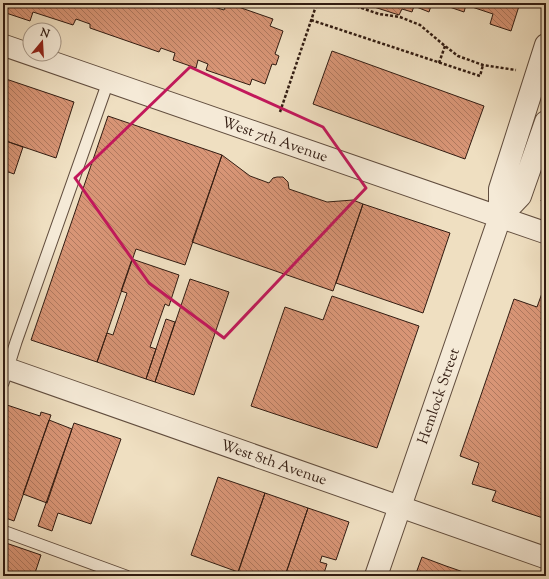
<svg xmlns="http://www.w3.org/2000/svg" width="549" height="579" viewBox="0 0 549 579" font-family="'Sorts Mill Goudy',serif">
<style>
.building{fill:url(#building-back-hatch);stroke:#321c12}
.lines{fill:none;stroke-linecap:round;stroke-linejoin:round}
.service-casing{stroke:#614d3e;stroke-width:13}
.minor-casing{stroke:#614d3e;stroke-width:23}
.tertiary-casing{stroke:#614d3e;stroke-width:24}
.path{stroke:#321c12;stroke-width:2.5;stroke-dasharray:3 2;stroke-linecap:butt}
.service{stroke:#f5ead7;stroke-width:11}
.minor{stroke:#f5ead7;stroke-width:21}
.tertiary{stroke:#f5ead7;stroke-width:22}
.marked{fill:none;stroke:#c2185b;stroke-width:3;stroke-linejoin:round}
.labels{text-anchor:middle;stroke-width:3;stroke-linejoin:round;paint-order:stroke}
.street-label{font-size:15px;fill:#321c12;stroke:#f5ead7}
</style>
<defs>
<pattern id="building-back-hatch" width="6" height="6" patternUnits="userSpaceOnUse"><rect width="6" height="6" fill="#d89576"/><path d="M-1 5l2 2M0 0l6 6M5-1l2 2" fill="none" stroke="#b0795f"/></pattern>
</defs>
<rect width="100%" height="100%" fill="#efdfc1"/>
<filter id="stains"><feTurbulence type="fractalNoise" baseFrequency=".005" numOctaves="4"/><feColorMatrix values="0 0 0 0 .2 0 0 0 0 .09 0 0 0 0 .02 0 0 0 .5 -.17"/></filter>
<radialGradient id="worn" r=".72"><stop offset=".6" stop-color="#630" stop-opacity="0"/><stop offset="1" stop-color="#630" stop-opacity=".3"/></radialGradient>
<path class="building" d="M10 3H215L214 7 224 10 227 3 273 19 270 26 283 31 275 54 279 56 276 65 272 64 265 84 252 79 250 85 206 70 208 64 198 60 196 68 173 60 175 53 161 48 159 52 90 28V24L76 19 73 25 33 12 30 21 6 13Z
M375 3H432L429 12 414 6 412 12 402 9 399 15 374 7Z
M438 3H520L511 31 490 24 493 14 466 5 464 12Z
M332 51 484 106 465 159 313 104Z
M3 78 74 102 56 158 3 140Z
M108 116 222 155 185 265 136 249 97 362 31 340Z
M3 140 23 147 14 174 3 170Z
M222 155 250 176 269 183 273 178 277 177H283L288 182 289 189 327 202 353 200 363 204 333 291 192 242Z
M3 170 8 172 3 186Z
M546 186V202L541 201Z
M363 204 450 233 423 313 336 283Z
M132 259 179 275 169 306 165 304 150 347 156 349 146 379 97 362 107 333 113 335 127 293 121 291Z
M190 279 229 292 194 395 155 382Z
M545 285 546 286V519L492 501 496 491 472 484 479 463 460 456 514 299 537 307Z
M332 296 419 326 377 448 251 406 285 307 323 320Z
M166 319 175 322 155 382 146 379Z
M4 404 40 416 41 412 51 415 14 521 3 517V407Z
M49 420 72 429 47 503 23 494Z
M74 423 121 439 91 524 58 513 52 531 38 526Z
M218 477 265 493 238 572 191 555Z
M265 493 308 508 285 576H237Z
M308 508 349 522 336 560 322 556 320 562 327 564 323 576 315 575V576H285Z
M3 542 41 555 34 576H3Z
M422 557 446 566 475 576H415Z"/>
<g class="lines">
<g class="service-casing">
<path id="service" d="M3 383 16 342 108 82
M3 531 126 576"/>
</g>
<g class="minor-casing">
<path id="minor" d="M3 45 546 233
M3 367 546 558"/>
</g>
<g class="tertiary-casing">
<path id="tertiary" d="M500 217 520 196 546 122
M376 576 500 217V189L546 45"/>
</g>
<path class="path" d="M347 3 379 14 400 17 420 25 445 46 458 56 483 65 516 70
M311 20 480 76 483 65
M439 63 445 46
M280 112 317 3"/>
<use href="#service" class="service"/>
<use href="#minor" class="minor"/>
<use href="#tertiary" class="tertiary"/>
</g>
<path class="marked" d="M190 67 323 127 366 188 224 338 149 283 75 178Z"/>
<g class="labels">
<g class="street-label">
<text transform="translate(275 139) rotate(19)" y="5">West 7th Avenue</text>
<text transform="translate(438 396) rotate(-71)" y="5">Hemlock Street</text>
<text transform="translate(274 462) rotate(19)" y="5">West 8th Avenue</text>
</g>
</g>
<rect width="549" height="579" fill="none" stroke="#efdfc1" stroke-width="16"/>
<rect x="4" y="4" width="541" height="571" fill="none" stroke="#321c12" stroke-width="2"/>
<rect x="8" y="8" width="533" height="563" fill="none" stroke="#321c12"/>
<g transform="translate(42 42) rotate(18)"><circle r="19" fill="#f5ead7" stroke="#a79888"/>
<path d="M0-3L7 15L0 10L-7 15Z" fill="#8f2418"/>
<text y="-6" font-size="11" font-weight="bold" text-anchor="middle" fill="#321c12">N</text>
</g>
<rect width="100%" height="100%" filter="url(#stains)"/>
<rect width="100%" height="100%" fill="url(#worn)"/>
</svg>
